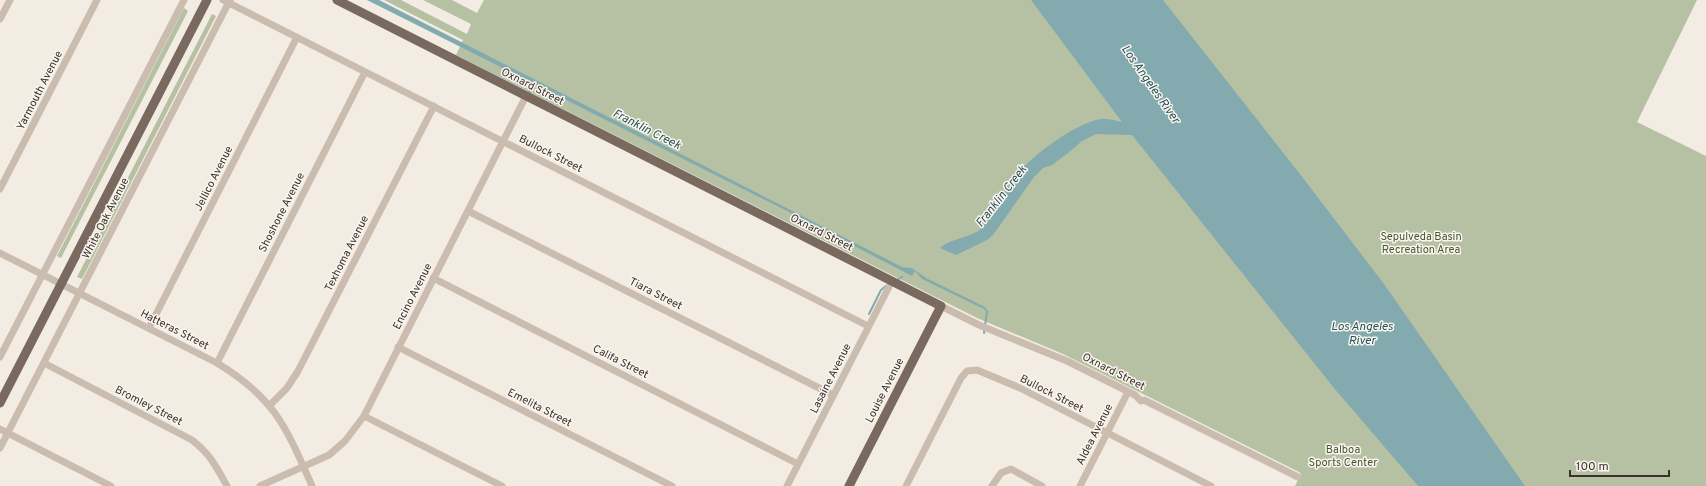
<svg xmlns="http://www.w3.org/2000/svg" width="1706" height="486" viewBox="0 0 1706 486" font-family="Overpass,sans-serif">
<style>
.green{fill:#b6c1a3}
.water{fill:#83aaae}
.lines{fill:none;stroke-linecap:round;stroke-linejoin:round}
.stream{stroke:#83aaae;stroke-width:2}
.minor{stroke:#cabcae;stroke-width:7}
.major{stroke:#7a695e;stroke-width:9}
.labels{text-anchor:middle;stroke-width:3;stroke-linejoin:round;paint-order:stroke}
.street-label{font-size:11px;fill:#3a312c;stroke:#faf5ef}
.park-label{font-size:11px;fill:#475631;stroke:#faf5ef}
.water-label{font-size:12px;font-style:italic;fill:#245359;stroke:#faf5ef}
</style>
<rect width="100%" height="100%" fill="#f2ece2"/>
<path class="green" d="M384 0H401L467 34 471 24 423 0H452L477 13 484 0H1697L1637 122 1706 156V486H1295L1301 474 1299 472 1063 354 977 318 456 55 463 40Z
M184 8 188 11 61 258 57 256Z
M212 14 216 16 82 279 77 277Z"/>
<path class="water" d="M367 0H379L902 267 912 268 926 278 985 307 989 314 984 309 922 279 915 271 912 276 787 211Z
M1031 0H1163L1303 178 1384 284 1525 486H1418L1334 388 1132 135 1096 134 1082 141 1068 153 1052 165 1043 168 1034 177 993 235 987 240 956 255 940 248C952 237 971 239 983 227 996 212 1003 191 1016 175 1033 155 1075 123 1101 119 1108 118 1116 121 1122 122Z"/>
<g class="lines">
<path class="stream" d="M528 95 534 82
M897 280 902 277
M869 314 881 290 886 286
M984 333 987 311"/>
<path class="minor" d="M223 0 868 326
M0 19 10 0
M0 189 97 0
M468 211 833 395
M0 253 217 363C275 398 286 427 312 486
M433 278 798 464
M941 306 979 325 1067 361 1135 395 1141 401 1144 400 1298 477
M149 328 297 37
M398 347 672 486
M0 357 184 0
M44 363 192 440C210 454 216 466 227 486
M217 363 365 72
M270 405 287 388 298 371 434 106
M364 416 502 486
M0 429 111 486
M0 448 230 0
M260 486 329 455 345 441 364 416 526 96
M787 486 892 281
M906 486 961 378 967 371 977 370 1020 388 1211 486
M992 486 1001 473 1011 469 1042 486
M1080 486 1128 392"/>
<path class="major" d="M337 0 941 306 849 486
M0 403 207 0"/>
</g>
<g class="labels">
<g class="street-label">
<text transform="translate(533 86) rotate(27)" y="4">Oxnard Street</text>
<text transform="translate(39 90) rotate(-63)" y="4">Yarmouth Avenue</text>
<text transform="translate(551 153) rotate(27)" y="4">Bullock Street</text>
<text transform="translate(213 178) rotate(-63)" y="4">Jellico Avenue</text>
<text transform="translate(281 212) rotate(-63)" y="4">Shoshone Avenue</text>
<text transform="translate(105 218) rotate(-63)" y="4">White Oak Avenue</text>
<text transform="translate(822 232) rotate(27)" y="4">Oxnard Street</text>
<text transform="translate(346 253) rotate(-63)" y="4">Texhoma Avenue</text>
<text transform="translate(656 293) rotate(27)" y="4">Tiara Street</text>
<text transform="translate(412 296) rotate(-63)" y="4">Encino Avenue</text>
<text transform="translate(175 329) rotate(27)" y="4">Hatteras Street</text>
<text transform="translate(621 361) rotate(27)" y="4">Califa Street</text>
<text transform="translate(1114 371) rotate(27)" y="4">Oxnard Street</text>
<text transform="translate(830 378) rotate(-63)" y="4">Lasaine Avenue</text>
<text transform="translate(884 390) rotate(-63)" y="4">Louise Avenue</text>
<text transform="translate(1052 393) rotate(27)" y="4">Bullock Street</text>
<text transform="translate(149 405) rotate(27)" y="4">Bromley Street</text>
<text transform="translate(540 407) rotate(27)" y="4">Emelita Street</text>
<text transform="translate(1094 434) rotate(-63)" y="4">Aldea Avenue</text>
</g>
<g class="park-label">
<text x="1421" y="240">Sepulveda Basin<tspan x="1421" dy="13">Recreation Area</tspan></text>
<text x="1343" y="453">Balboa<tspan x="1343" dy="13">Sports Center</tspan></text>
</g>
<g class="water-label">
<text transform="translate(1151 84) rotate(55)" y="4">Los Angeles River</text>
<text transform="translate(647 129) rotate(27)" y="4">Franklin Creek</text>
<text transform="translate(1001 196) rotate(-52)" y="4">Franklin Creek</text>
<text x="1362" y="330">Los Angeles<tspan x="1362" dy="14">River</tspan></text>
</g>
</g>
<path d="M1570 470v6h99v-6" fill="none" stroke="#3a312c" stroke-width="2"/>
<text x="1576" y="470" font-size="12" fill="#3a312c" stroke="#faf5ef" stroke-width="3" paint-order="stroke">100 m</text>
</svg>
